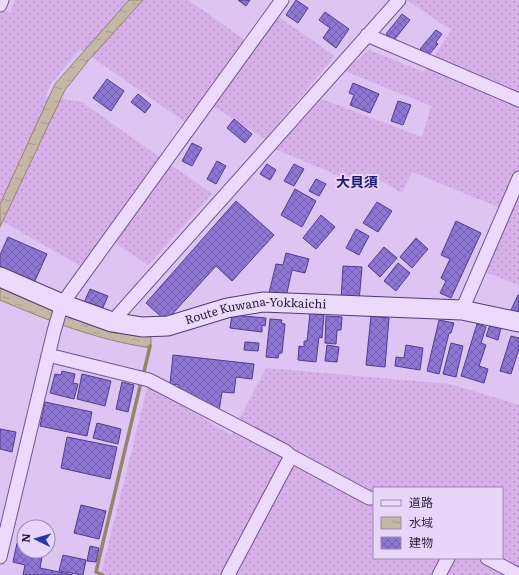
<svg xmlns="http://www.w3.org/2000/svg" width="519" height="575" viewBox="0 0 519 575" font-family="Literata,'Noto Sans JP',serif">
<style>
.farmland{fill:url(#farmland-dots);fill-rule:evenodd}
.water{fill:url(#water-ripples);stroke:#95846c}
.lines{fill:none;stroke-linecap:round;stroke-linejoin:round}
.stream{stroke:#95846c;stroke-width:3.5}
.building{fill:url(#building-cross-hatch);stroke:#503b91}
.minor-casing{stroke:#6d588f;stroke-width:15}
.secondary-casing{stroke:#4e3b71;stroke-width:21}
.minor{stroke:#ecd9fc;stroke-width:13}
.secondary{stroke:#ecd9fc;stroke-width:19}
.labels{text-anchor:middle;stroke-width:4;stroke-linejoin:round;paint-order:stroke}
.street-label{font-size:12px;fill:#281e3e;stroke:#e9d5f9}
.quarter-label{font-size:14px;font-weight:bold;fill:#1d186f;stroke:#e9d5f9}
</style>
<defs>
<pattern id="farmland-dots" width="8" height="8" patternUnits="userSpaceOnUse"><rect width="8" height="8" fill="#d7b0e9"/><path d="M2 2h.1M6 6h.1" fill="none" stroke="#b997c9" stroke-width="1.8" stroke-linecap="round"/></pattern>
<pattern id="water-ripples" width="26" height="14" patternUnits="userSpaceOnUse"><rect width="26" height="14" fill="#c5b7a6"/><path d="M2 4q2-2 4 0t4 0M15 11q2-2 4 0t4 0" fill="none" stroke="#a99d90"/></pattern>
<pattern id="building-cross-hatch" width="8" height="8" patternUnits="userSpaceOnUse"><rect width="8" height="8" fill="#8f76d4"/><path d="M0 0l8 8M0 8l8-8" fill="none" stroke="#7560ad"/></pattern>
</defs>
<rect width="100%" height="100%" fill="#ddc4f2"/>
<path class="farmland" d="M15 0H188L254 46 276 15 335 56 265 139 202 99 185 122 80 49 51 84 45 96 82 102 212 194 148 265 103 235 82 267 0 220V9L10 13Z
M407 0H519V285L485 272 510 212 412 172 402 193 378 179 370 189 275 149 322 99 422 137 431 106 345 71 369 50 424 72 451 30Z
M266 368 450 384 519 405V575H102L101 574 148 385 231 435ZM374 488H502V558H374Z"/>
<path class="water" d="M129 0H143L88 61 65 90 0 227V204L55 84Z
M0 288 87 324 114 333 151 337V348C97 340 49 321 0 300Z"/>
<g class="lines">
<path class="stream" d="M143 376 150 346
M103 575 96 572 141 382"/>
</g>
<path class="building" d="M238 0H250L246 6Z
M296 0 308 8 298 23 286 15Z
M325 12 349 29 336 48 323 38 330 28 319 20Z
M402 14 410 20 394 40 386 34Z
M436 30 442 34 436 42 438 44 428 56 420 49Z
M107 79 124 91 111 111 93 98Z
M353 83 379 94 370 113 350 105 354 95 349 93Z
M138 94 151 105 145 113 131 102Z
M398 101 411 105 403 125 391 121Z
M234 119 252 134 245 143 227 128Z
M192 143 202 148 192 166 182 161Z
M217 161 226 166 216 184 207 179Z
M267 164 276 170 270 180 260 174Z
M294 164 304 169 294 186 284 181Z
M316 179 326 184 319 196 309 191Z
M295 189 316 201 302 227 281 215Z
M236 201 274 235 232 281 216 266 166 321 146 303Z
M377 202 392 211 378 232 363 223Z
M321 215 335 227 316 249 303 238Z
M456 221 481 233 451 298 440 293 446 281 441 278 450 259 441 255Z
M356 229 369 236 359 255 346 248Z
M8 237 47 254 33 285 0 271V255Z
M416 238 428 249 412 268 400 257Z
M384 247 397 258 380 277 368 266Z
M286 253 309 259 305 273 292 270 286 297 269 293 276 264 283 265Z
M398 263 410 273 396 291 384 281Z
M343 266 362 267 359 302 341 300Z
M90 289 108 296 101 312 83 305Z
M518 295H519V314L511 310Z
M310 313 324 315 322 338 319 337 316 362 298 360 299 346 304 347V341H307Z
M232 315 266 318 265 326 262 325V332L230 328Z
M326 316 342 317 341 330H337L336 344 325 343Z
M371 316 389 318 385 367 366 365Z
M270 319 282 320 281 323 285 324 282 353H279L278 358 266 357Z
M439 320 454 323 451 333H449L439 374 427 371Z
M477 324 486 327 481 343 486 345 479 366 488 369 484 383 461 376Z
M490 325 501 328 498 340 486 336Z
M511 336 519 338V349L511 374 500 371Z
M245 342 259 343 258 351 244 350Z
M451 343 463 346 456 377 443 374Z
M327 345 339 347 337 362 325 361Z
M406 345 423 348 420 370 395 366 396 357 404 358Z
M173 355 254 364 252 379 236 377 234 393 222 392 219 411 179 390V385L170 384Z
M62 371 75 374 73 383 78 384 74 399 50 393 55 374 61 375Z
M82 374 111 381 105 406 77 399Z
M122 382 134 385 128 412 116 409Z
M45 402 92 412 87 436 40 426Z
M97 423 121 429 118 444 93 438Z
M0 429 16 432 12 452 0 449Z
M67 437 117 447 110 479 61 468Z
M81 505 106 511 99 539 74 533Z
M17 543 24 544V551H29L28 554 42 557 40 568 73 575H23L25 565 13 562Z
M90 546 99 548 96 562 87 561Z
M63 555 86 560 83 575 59 571Z"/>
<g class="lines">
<g class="minor-casing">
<path id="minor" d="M0 5 2 0
M367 35 519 100
M462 310 519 178
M112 322 399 0
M48 355 149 380 285 451 291 456 369 498H374
M0 557 54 331 62 304 282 0
M487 558 519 575
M228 575 291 456
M439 575 448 558"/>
</g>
<g class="secondary-casing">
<g id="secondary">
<path id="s1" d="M0 277 62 304 112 322 142 327 168 326 227 308 263 302 462 310 519 322"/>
</g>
</g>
<use href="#minor" class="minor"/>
<use href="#secondary" class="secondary"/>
</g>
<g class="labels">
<g class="street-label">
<text dy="4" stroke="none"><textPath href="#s1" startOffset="267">Route Kuwana-Yokkaichi</textPath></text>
</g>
<g class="quarter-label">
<text x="357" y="187">大貝須</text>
</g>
</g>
<rect x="373" y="487" width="130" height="72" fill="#e9d5f9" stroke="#9c8cae"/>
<rect x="381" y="500" width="20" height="6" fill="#ecd9fc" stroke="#9c8cae"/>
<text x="409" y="507" font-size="12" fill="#281e3e">道路</text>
<rect x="381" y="517" width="20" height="12" fill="url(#water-ripples)" stroke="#9c8cae"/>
<text x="409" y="527" font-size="12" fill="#281e3e">水域</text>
<rect x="381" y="537" width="20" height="12" fill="url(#building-cross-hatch)" stroke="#9c8cae"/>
<text x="409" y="547" font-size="12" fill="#281e3e">建物</text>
<g transform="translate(36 539) rotate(275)"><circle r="19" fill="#e9d5f9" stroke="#9c8cae"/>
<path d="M0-3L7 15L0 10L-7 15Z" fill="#2237a5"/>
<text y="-6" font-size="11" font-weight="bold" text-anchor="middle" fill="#281e3e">N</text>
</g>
</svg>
